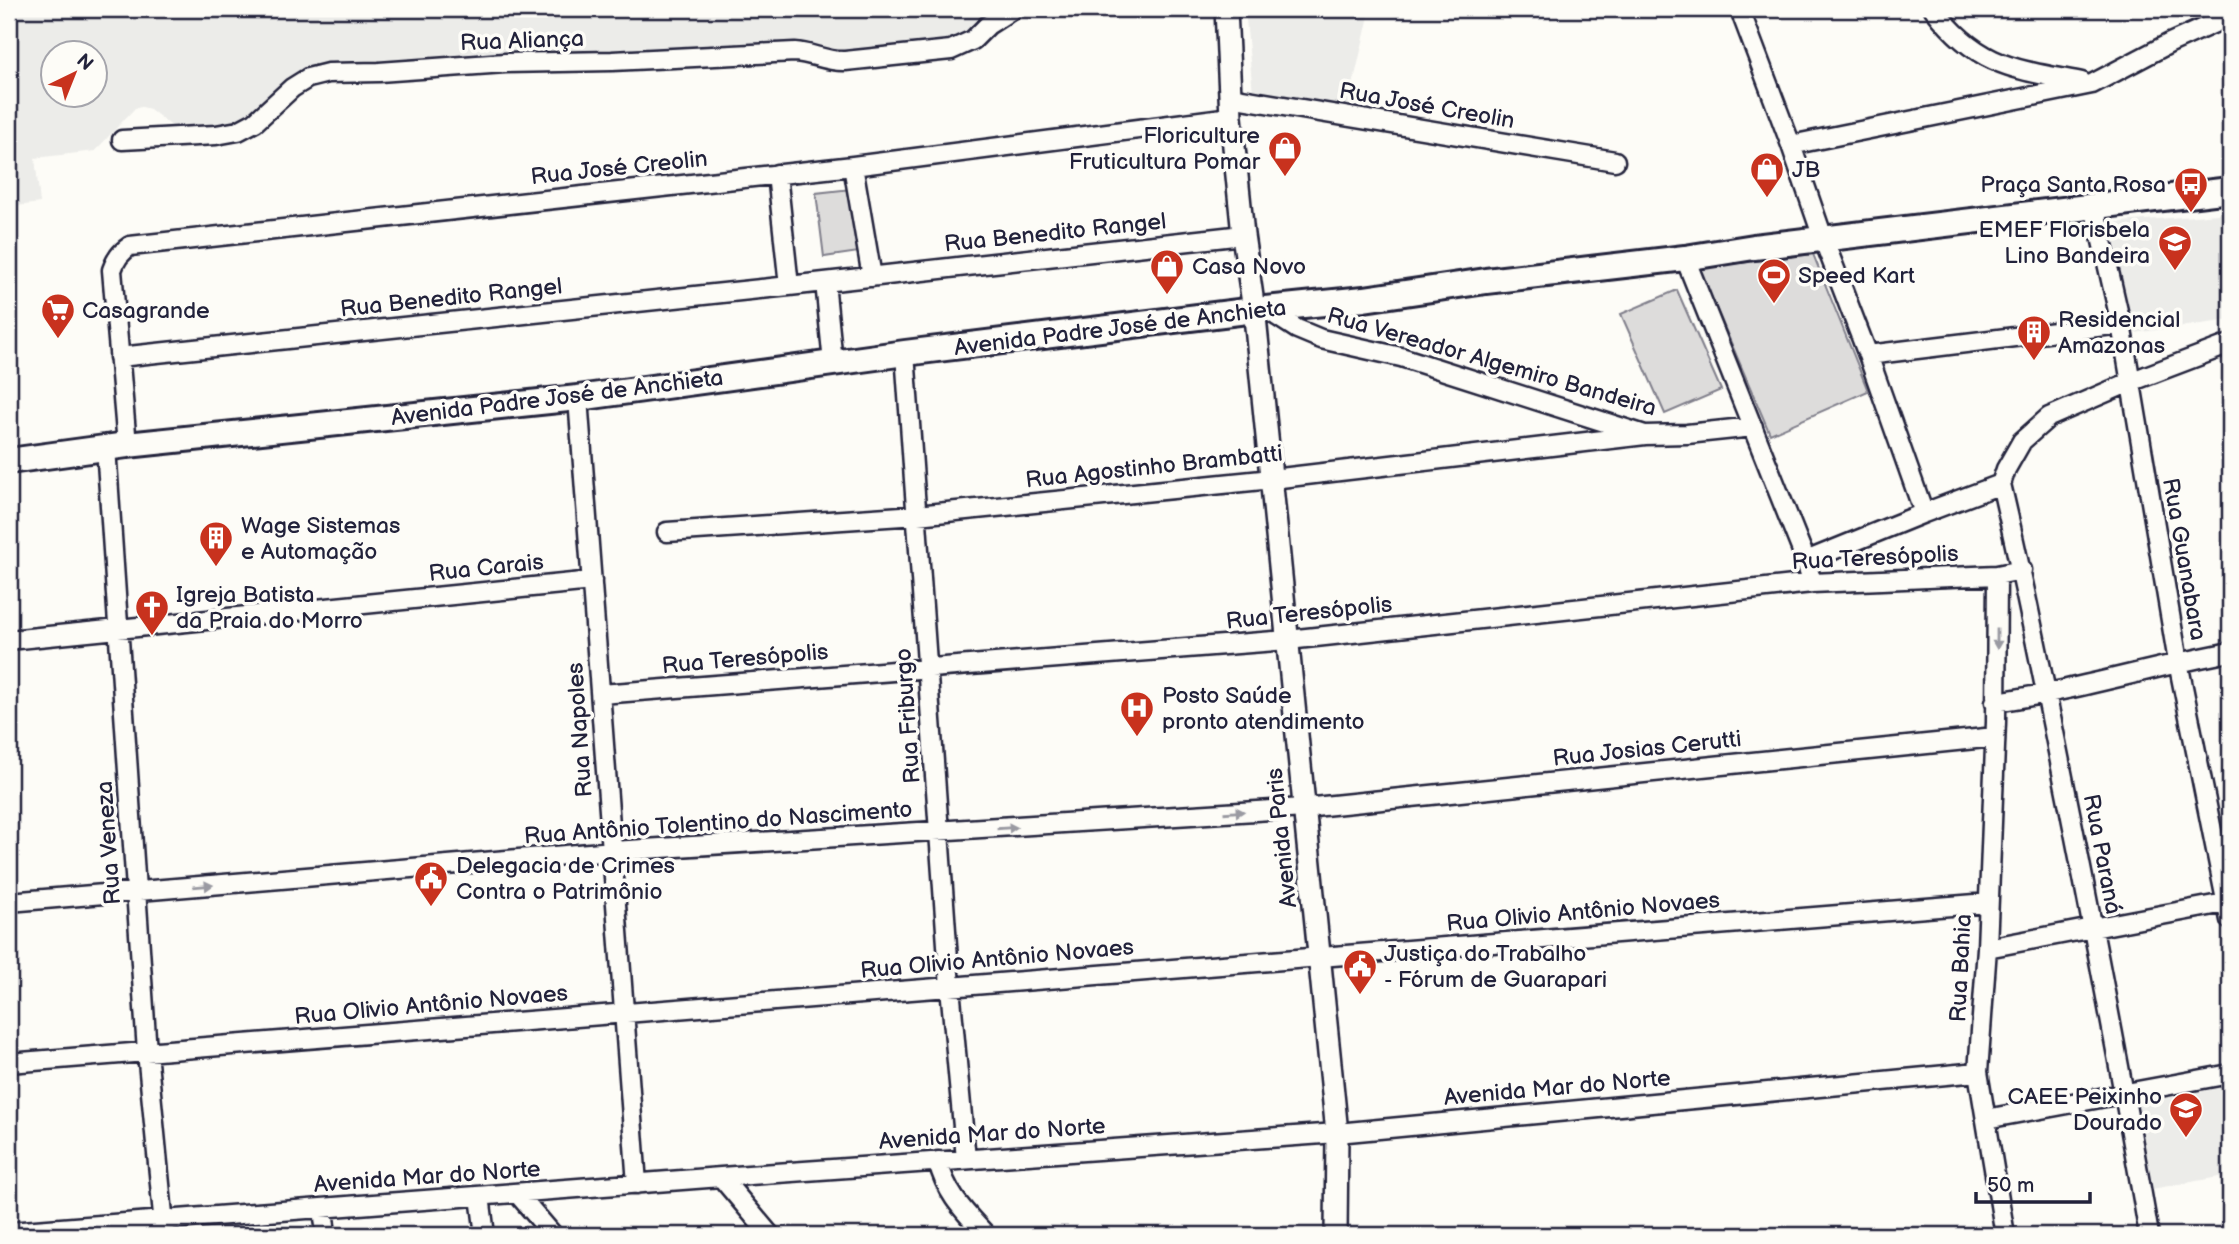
<svg xmlns="http://www.w3.org/2000/svg" width="2239" height="1244" viewBox="0 0 2239 1244" font-family="'Balsamiq Sans',sans-serif">
<style>
.built{fill:#ecece9;fill-rule:evenodd}
.green{fill:#dddcdb;stroke:#807f8b;stroke-width:2}
.lines{fill:none;stroke-linecap:round;stroke-linejoin:round}
.minor-casing{stroke:#22223b;stroke-width:23}
.tertiary-casing{stroke:#22223b;stroke-width:26}
.secondary-casing{stroke:#22223b;stroke-width:30}
.minor{stroke:#fdfcf7;stroke-width:18}
.tertiary{stroke:#fdfcf7;stroke-width:21}
.secondary{stroke:#fdfcf7;stroke-width:24}
.oneway{fill:#9a9aa2}
.labels{text-anchor:middle;stroke-width:7;stroke-linejoin:round;paint-order:stroke}
.street-label{font-size:23px;fill:#22223b;stroke:#fdfcf7}
.poi-label{font-size:23px;fill:#22223b;stroke:#fdfcf7;text-anchor:start}
</style>
<rect width="100%" height="100%" fill="#fdfcf7"/>
<filter id="ink" filterUnits="userSpaceOnUse"><feTurbulence type="fractalNoise" baseFrequency=".0143" numOctaves="2"/><feDisplacementMap in="SourceGraphic" scale="14" xChannelSelector="R" yChannelSelector="G"/><feConvolveMatrix kernelMatrix="1 2 1 2 8 2 1 2 1" color-interpolation-filters="sRGB"/></filter>
<g filter="url(#ink)">
<path class="built" d="M9 9H995L965 42 838 55 791 45 603 51 553 57 477 52 470 53 460 59 400 64 313 66 300 72 239 125 183 135 150 109 142 107 135 108 95 151 35 158 40 203 9 207ZM52 52H94V94H52Z
M1245 9H1335L1369 16 1348 106 1253 93Z
M2230 213V320L2135 333 2109 223Z
M2230 1086V1175L2152 1189 2136 1104Z"/>
<path class="green" d="M851 189 859 252 824 257 816 193Z
M1813 254 1868 391 1770 434 1699 268Z
M1677 290 1721 390 1665 414 1621 314Z"/>
<g class="lines">
<g class="minor-casing">
<path id="minor" d="M1743 9V18L1791 145 1823 238 1868 355 1924 513
M1934 9C1978 67 2014 69 2082 82
M1230 97 1615 161
M122 140 216 135 238 131 255 122 292 88 308 78 328 73 379 72 505 63 612 61 795 52C812 53 827 62 845 61L951 50 973 40 988 25 1013 9
M1791 145 2092 84 2170 43 2230 16
M853 166 872 277
M777 174 789 286
M2094 206 2121 324 2178 662 2230 920
M1685 258 1806 561 1812 583
M825 282 833 363
M1266 309 1297 329 1321 339 1401 357 1645 435 1687 434 1753 427
M905 353 950 987 966 1159
M1868 355 2121 324
M119 357 789 286 1243 235
M578 398 637 1184
M127 445 112 270C116 259 120 253 130 246L853 166 1231 117
M106 447 147 1052 165 1235
M2001 484C2027 593 2048 703 2070 812 2098 953 2125 1094 2149 1235
M2001 484 2006 469 2022 441 2049 417 2130 382 2230 344
M667 532 917 515 1272 479 1645 435
M1806 561 1924 513 2001 484
M1997 575 1996 722 1987 948 1978 1072 2005 1235
M9 640 592 581
M601 694 1288 640 1812 583 1997 575 2022 570
M1995 702C2075 691 2151 667 2230 652
M9 902 613 851 1304 808 1995 737
M1987 948 2230 902
M9 1063 1988 903
M1986 1119 2230 1074
M938 1161C946 1194 964 1211 986 1235
M721 1177 770 1235
M517 1193 553 1235
M480 1196 485 1235
M323 1208 326 1235
M9 1232 721 1177 1337 1133 1978 1072"/>
</g>
<g class="tertiary-casing">
<path id="tertiary" d="M1226 9 1231 117 1243 235 1255 317 1337 1133 1336 1235"/>
</g>
<g class="secondary-casing">
<path id="secondary" d="M9 461 127 445 578 398 905 353 1255 310 1364 299 1486 281 1685 258 1754 247 2230 190"/>
</g>
<use href="#minor" class="minor"/>
<use href="#tertiary" class="tertiary"/>
<use href="#secondary" class="secondary"/>
</g>
<defs><path id="oneway-solid" d="M-6-.8H1V-3.2L6.5 0L1 3.2V.8H-6Z" transform="scale(1.75)"/></defs>
<g class="oneway">
<use href="#oneway-solid" transform="translate(1997 639) rotate(90)"/>
<use href="#oneway-solid" transform="translate(1234 812) rotate(-4)"/>
<use href="#oneway-solid" transform="translate(1007 828) rotate(-4)"/>
<use href="#oneway-solid" transform="translate(203 886) rotate(-5)"/>
</g>
</g>
<defs>
<g id="shop-pin" transform="scale(1.75)"><path d="M0 17L-7.5 6A9.5 9.5 0 1 1 7.5 6Z" fill="#c8321e" stroke="#fdfcf7"/><path d="M-5-2.5h2.3a2.7 3.5 0 0 1 5.4 0H5L5.5 6h-11ZM-1.5-2.5h3a1.5 2.3 0 0 0-3 0Z" fill="#fff"/></g>
<g id="bus-pin" transform="scale(1.75)"><path d="M0 17L-7.5 6A9.5 9.5 0 1 1 7.5 6Z" fill="#c8321e" stroke="#fdfcf7"/><path d="M-5-6H5V4H4V6H2V4H-2V6H-4V4H-5ZM-3.5-4V0h7V-4ZM-3.5 1.2v1.5H-2V1.2ZM2 1.2v1.5H3.5V1.2Z" fill="#fff"/></g>
<g id="school-pin" transform="scale(1.75)"><path d="M0 17L-7.5 6A9.5 9.5 0 1 1 7.5 6Z" fill="#c8321e" stroke="#fdfcf7"/><path d="M0-5L7-2L0 1L-7-2ZM-4 1L0 2.5L4 1V4Q0 6-4 4Z" fill="#fff"/></g>
<g id="stadium-pin" transform="scale(1.75)"><path d="M0 17L-7.5 6A9.5 9.5 0 1 1 7.5 6Z" fill="#c8321e" stroke="#fdfcf7"/><path d="M0-5a6.5 5 0 1 0 0 10a6.5 5 0 1 0 0-10ZM-3.5-1.8h7v3.6h-7Z" fill="#fff"/></g>
<g id="supermarket-pin" transform="scale(1.75)"><path d="M0 17L-7.5 6A9.5 9.5 0 1 1 7.5 6Z" fill="#c8321e" stroke="#fdfcf7"/><path d="M-6-5.5h2.5l.6 2H6L4.5 2H-2.5L-4.4-4H-6ZM-1.5 3.2a1.3 1.3 0 1 0 .1 0ZM3 3.2a1.3 1.3 0 1 0 .1 0Z" fill="#fff"/></g>
<g id="building-pin" transform="scale(1.75)"><path d="M0 17L-7.5 6A9.5 9.5 0 1 1 7.5 6Z" fill="#c8321e" stroke="#fdfcf7"/><path d="M-4-6H4V6H1V3H-1V6H-4ZM-2.5-4.3h1.7v1.8h-1.7ZM.8-4.3h1.7v1.8H.8ZM-2.5-1h1.7V.8h-1.7ZM.8-1h1.7V.8H.8Z" fill="#fff"/></g>
<g id="church-pin" transform="scale(1.75)"><path d="M0 17L-7.5 6A9.5 9.5 0 1 1 7.5 6Z" fill="#c8321e" stroke="#fdfcf7"/><path d="M-1.2-6h2.4v3.5h3.3v2.4h-3.3V6h-2.4V-.1h-3.3v-2.4h3.3Z" fill="#fff"/></g>
<g id="hospital-pin" transform="scale(1.75)"><path d="M0 17L-7.5 6A9.5 9.5 0 1 1 7.5 6Z" fill="#c8321e" stroke="#fdfcf7"/><path d="M-5-5h3v3.5h4V-5h3V5h-3V1.5h-4V5h-3Z" fill="#fff"/></g>
<g id="civic-pin" transform="scale(1.75)"><path d="M0 17L-7.5 6A9.5 9.5 0 1 1 7.5 6Z" fill="#c8321e" stroke="#fdfcf7"/><path d="M-.6-6.5H3V-4.5H.6V-3L4-1V1h2V6H-6V1h2V-1L-.6-3ZM-1.2 2.5V6h2.4V2.5Z" fill="#fff"/></g>
</defs>
<g fill-rule="evenodd">
<use href="#shop-pin" x="1285" y="148"/>
<use href="#shop-pin" x="1767" y="169"/>
<use href="#bus-pin" x="2191" y="184"/>
<use href="#school-pin" x="2175" y="242"/>
<use href="#shop-pin" x="1167" y="266"/>
<use href="#stadium-pin" x="1774" y="275"/>
<use href="#supermarket-pin" x="58" y="310"/>
<use href="#building-pin" x="2034" y="332"/>
<use href="#building-pin" x="216" y="538"/>
<use href="#church-pin" x="152" y="607"/>
<use href="#hospital-pin" x="1137" y="708"/>
<use href="#civic-pin" x="431" y="878"/>
<use href="#civic-pin" x="1360" y="966"/>
<use href="#school-pin" x="2186" y="1109"/>
</g>
<g class="labels">
<g class="street-label">
<text transform="translate(522 40) rotate(-2)" y="8">Rua Aliança</text>
<text transform="translate(1427 105) rotate(10)" y="8">Rua José Creolin</text>
<text transform="translate(619 167) rotate(-6)" y="8">Rua José Creolin</text>
<text transform="translate(1055 232) rotate(-6)" y="8">Rua Benedito Rangel</text>
<text transform="translate(451 297) rotate(-6)" y="8">Rua Benedito Rangel</text>
<text transform="translate(1120 327) rotate(-7)" y="8">Avenida Padre José de Anchieta</text>
<text transform="translate(1492 361) rotate(16)" y="8">Rua Vereador Algemiro Bandeira</text>
<text transform="translate(557 397) rotate(-7)" y="8">Avenida Padre José de Anchieta</text>
<text transform="translate(1154 466) rotate(-6)" y="8">Rua Agostinho Brambatti</text>
<text transform="translate(1875 557) rotate(-3)" y="8">Rua Teresópolis</text>
<text transform="translate(2185 559) rotate(80)" y="8">Rua Guanabara</text>
<text transform="translate(486 567) rotate(-6)" y="8">Rua Carais</text>
<text transform="translate(1309 612) rotate(-6)" y="8">Rua Teresópolis</text>
<text transform="translate(745 658) rotate(-5)" y="8">Rua Teresópolis</text>
<text transform="translate(907 716) rotate(-94)" y="8">Rua Friburgo</text>
<text transform="translate(579 730) rotate(-94)" y="8">Rua Napoles</text>
<text transform="translate(1647 748) rotate(-6)" y="8">Rua Josias Cerutti</text>
<text transform="translate(718 822) rotate(-4)" y="8">Rua Antônio Tolentino do Nascimento</text>
<text transform="translate(1281 838) rotate(-96)" y="8">Avenida Paris</text>
<text transform="translate(108 843) rotate(-94)" y="8">Rua Veneza</text>
<text transform="translate(2103 854) rotate(79)" y="8">Rua Paraná</text>
<text transform="translate(1583 911) rotate(-5)" y="8">Rua Olivio Antônio Novaes</text>
<text transform="translate(997 958) rotate(-5)" y="8">Rua Olivio Antônio Novaes</text>
<text transform="translate(1960 968) rotate(-87)" y="8">Rua Bahia</text>
<text transform="translate(431 1004) rotate(-5)" y="8">Rua Olivio Antônio Novaes</text>
<text transform="translate(1557 1087) rotate(-5)" y="8">Avenida Mar do Norte</text>
<text transform="translate(992 1133) rotate(-4)" y="8">Avenida Mar do Norte</text>
<text transform="translate(427 1176) rotate(-4)" y="8">Avenida Mar do Norte</text>
</g>
<g class="poi-label">
<text x="1260" y="143" text-anchor="end">Floriculture<tspan x="1260" dy="26">Fruticultura Pomar</tspan></text>
<text x="1792" y="177">JB</text>
<text x="2166" y="192" text-anchor="end">Praça Santa Rosa</text>
<text x="2150" y="237" text-anchor="end">EMEF Florisbela<tspan x="2150" dy="26">Lino Bandeira</tspan></text>
<text x="1192" y="274">Casa Novo</text>
<text x="1798" y="283">Speed Kart</text>
<text x="82" y="318">Casagrande</text>
<text x="2058" y="327">Residencial<tspan x="2058" dy="26">Amazonas</tspan></text>
<text x="241" y="533">Wage Sistemas<tspan x="241" dy="26">e Automação</tspan></text>
<text x="176" y="602">Igreja Batista<tspan x="176" dy="26">da Praia do Morro</tspan></text>
<text x="1162" y="703">Posto Saúde<tspan x="1162" dy="26">pronto atendimento</tspan></text>
<text x="456" y="873">Delegacia de Crimes<tspan x="456" dy="26">Contra o Patrimônio</tspan></text>
<text x="1384" y="961">Justiça do Trabalho<tspan x="1384" dy="26">- Fórum de Guarapari</tspan></text>
<text x="2162" y="1104" text-anchor="end">CAEE Peixinho<tspan x="2162" dy="26">Dourado</tspan></text>
</g>
</g>
<rect width="2239" height="1244" fill="none" stroke="#fdfcf7" stroke-width="35"/>
<rect x="18" y="18" width="2204" height="1209" fill="none" stroke="#22223b" stroke-width="2.5" filter="url(#ink)"/>
<g transform="translate(74 74) rotate(43)"><circle r="33" fill="#fdfcf7" stroke="#a5a5ac" stroke-width="2"/>
<path d="M0-5L12 26L0 18L-12 26Z" fill="#c8321e"/>
<text y="-10" font-size="19" font-weight="bold" text-anchor="middle" fill="#22223b">N</text>
</g>
<path d="M1976 1192v10h114v-10" fill="none" stroke="#22223b" stroke-width="3.5"/>
<text x="1987" y="1192" font-size="21" fill="#22223b" stroke="#fdfcf7" stroke-width="5" paint-order="stroke">50 m</text>
</svg>
